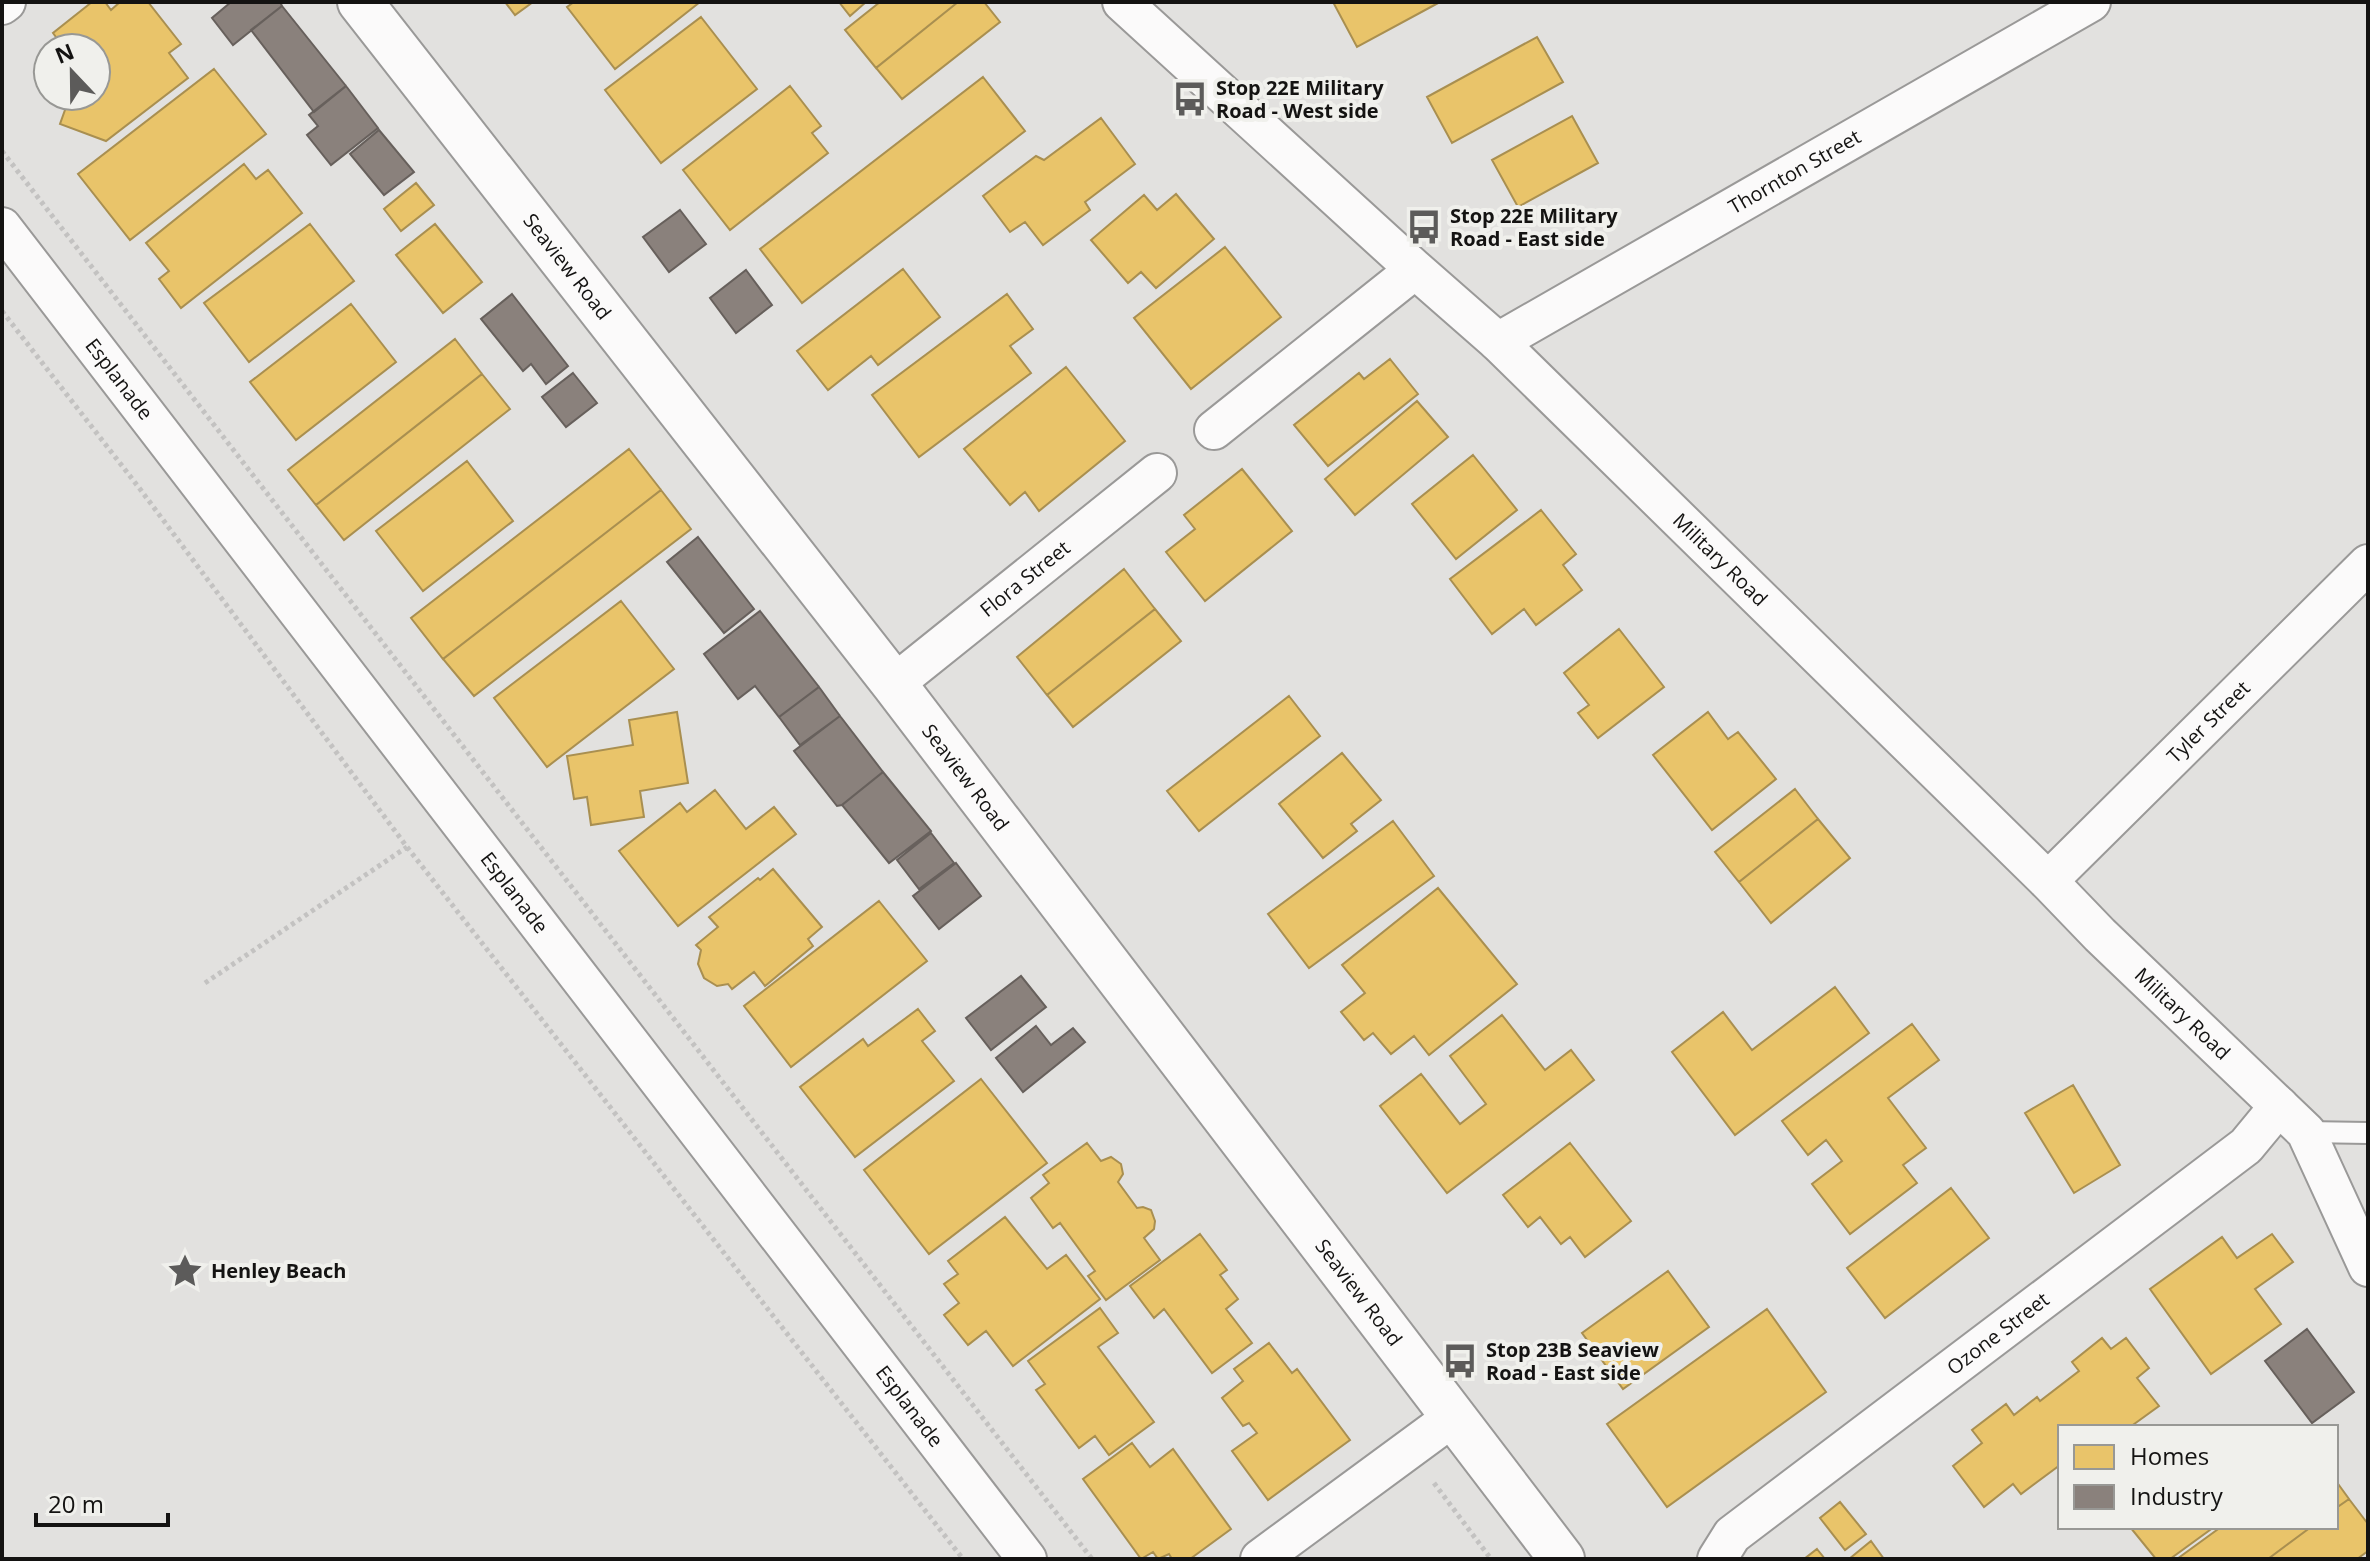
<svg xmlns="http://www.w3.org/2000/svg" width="2370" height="1561" viewBox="0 0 2370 1561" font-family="'Open Sans',sans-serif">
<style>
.homes{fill:#e9c46a;stroke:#a98f50;stroke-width:2}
.industry{fill:#8a817c;stroke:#67605c;stroke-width:2}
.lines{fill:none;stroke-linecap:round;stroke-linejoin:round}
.lane-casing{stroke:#9a9998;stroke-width:24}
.street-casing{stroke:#9a9998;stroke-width:42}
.secondary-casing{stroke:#9a9998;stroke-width:48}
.path{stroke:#c3c2c1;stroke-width:5;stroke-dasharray:4 4;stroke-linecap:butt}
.lane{stroke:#fbfafa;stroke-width:20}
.street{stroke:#fbfafa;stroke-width:38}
.secondary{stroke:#fbfafa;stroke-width:44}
.labels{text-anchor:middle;stroke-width:8;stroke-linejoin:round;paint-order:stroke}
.poi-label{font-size:20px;font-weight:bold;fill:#141312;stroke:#f0f0ec;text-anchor:start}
.street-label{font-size:20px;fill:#141312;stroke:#f0f0ec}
</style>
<rect width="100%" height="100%" fill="#e2e1df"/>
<path class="homes" d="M92 2H105L111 10 120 2H148L181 44 169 53 188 78 106 141 60 124 70 96H96V48H64L53 33Z
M505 2H533L515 15Z
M574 2H700L615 69 567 7Z
M839 2H866L850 16Z
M880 2H958L876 68 845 30Z
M958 2H984L1000 22 902 99 876 68Z
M1333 2H1440L1357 47Z
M701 17 757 89 661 163 605 90Z
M1537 37 1563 82 1452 143 1427 97Z
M214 69 266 134 130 240 78 174Z
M983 77 1025 131 802 303 760 249Z
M790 86 821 126 812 133 828 153 730 230 683 170Z
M1572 116 1598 163 1518 207 1492 160Z
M1101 118 1135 164 1085 202 1090 210 1043 245 1025 222 1010 232 983 196 1036 156 1044 160Z
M244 164 256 179 268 170 302 213 181 308 159 279 169 271 146 243Z
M416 183 434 205 401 231 384 209Z
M1176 194 1214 239 1156 288 1141 272 1128 283 1091 240 1144 195 1157 210Z
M310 224 354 281 249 362 204 303Z
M435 224 482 282 443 313 396 255Z
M1225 247 1281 317 1191 389 1134 318Z
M903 269 940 317 878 365 871 356 828 390 797 351Z
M1007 294 1033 329 1010 346 1031 373 919 457 872 395Z
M351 304 396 362 296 440 250 382Z
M455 339 482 374 316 505 288 470Z
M1390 359 1418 394 1328 466 1294 425 1359 373 1364 379Z
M1066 367 1125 441 1039 511 1025 492 1010 505 964 449Z
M482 374 510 409 344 540 316 505Z
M1417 401 1448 437 1355 515 1325 479Z
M629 449 661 490 443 659 411 618Z
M1473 455 1517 510 1456 559 1412 504Z
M467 461 513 521 423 591 376 531Z
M1242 469 1292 531 1205 601 1166 552 1195 529 1184 515Z
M661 490 691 529 474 696 443 659Z
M1541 510 1576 554 1563 565 1582 590 1536 625 1524 609 1492 634 1450 579Z
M1124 569 1155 609 1047 695 1017 657Z
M621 601 674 669 547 767 494 698Z
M1155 609 1181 641 1073 727 1047 695Z
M1619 629 1664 687 1598 738 1578 713 1589 705 1564 673Z
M1289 696 1320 736 1199 831 1167 791Z
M677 712 688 783 640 791 644 817 591 825 587 797 574 799 567 756 633 745 629 720Z
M1708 712 1728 739 1738 732 1776 779 1712 830 1653 755Z
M1342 753 1381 800 1351 824 1357 831 1323 858 1279 804Z
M1795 789 1818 819 1739 882 1715 852Z
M715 790 746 829 774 807 796 834 678 926 619 851 680 803 687 812Z
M1818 819 1850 858 1771 923 1739 882Z
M1393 821 1434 876 1309 968 1268 914Z
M773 869 822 927 808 939 813 946 765 986 754 972 732 989 728 984 717 986 704 978 698 964 701 950 696 945 718 927 709 917 758 878 760 880Z
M1438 888 1517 984 1429 1055 1414 1036 1391 1054 1373 1033 1364 1040 1341 1012 1365 993 1342 965Z
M879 901 927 961 791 1067 744 1006Z
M1835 987 1869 1033 1735 1135 1672 1052 1723 1012 1752 1050Z
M918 1009 935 1031 922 1041 954 1081 855 1157 800 1087 863 1039 868 1046Z
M1502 1015 1545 1070 1571 1050 1594 1080 1447 1193 1380 1106 1421 1074 1460 1124 1486 1104 1450 1056Z
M1912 1024 1939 1060 1888 1098 1926 1148 1903 1165 1917 1183 1850 1234 1812 1184 1842 1161 1826 1140 1808 1155 1782 1121Z
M981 1079 1047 1163 929 1254 864 1170Z
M2073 1085 2120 1165 2074 1193 2025 1113Z
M1087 1143 1101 1161 1111 1157 1121 1164 1123 1174 1118 1182 1137 1208 1143 1207 1151 1210 1155 1221 1154 1229 1144 1238 1160 1260 1106 1300 1088 1276 1095 1271 1060 1223 1053 1228 1031 1198 1049 1183 1043 1175Z
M1570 1143 1631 1221 1585 1257 1570 1237 1561 1244 1540 1217 1528 1227 1503 1195Z
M1951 1188 1989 1238 1885 1318 1847 1268Z
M1005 1217 1047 1269 1066 1255 1100 1299 1013 1366 986 1331 968 1345 944 1315 959 1303 944 1284 958 1274 948 1261Z
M1200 1234 1227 1270 1220 1275 1238 1299 1226 1309 1252 1343 1212 1373 1164 1309 1154 1318 1130 1286Z
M2272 1234 2293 1262 2255 1289 2281 1324 2211 1374 2150 1289 2222 1237 2237 1258Z
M1668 1271 1709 1327 1623 1389 1582 1333Z
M1100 1308 1118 1333 1098 1347 1154 1422 1109 1455 1095 1436 1079 1448 1036 1390 1045 1384 1028 1361Z
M1767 1309 1826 1392 1667 1507 1607 1424Z
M2102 1338 2111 1349 2126 1338 2149 1368 2137 1378 2159 1406 2130 1427H2060V1465L2021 1494 2013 1484 1984 1507 1953 1466 1982 1443 1972 1430 2006 1404 2014 1415 2037 1397 2040 1401 2079 1371 2072 1362Z
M1269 1343 1292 1373 1297 1369 1350 1440 1268 1500 1232 1451 1257 1433 1249 1423 1243 1426 1222 1398 1243 1381 1234 1369Z
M1132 1443 1150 1467 1173 1449 1231 1529 1190 1559H1172L1169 1554 1158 1559 1153 1552 1141 1559 1083 1479Z
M2336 1481 2349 1499 2336 1508Z
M2349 1499 2368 1524V1551L2357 1559H2268L2311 1527H2336V1508Z
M1840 1502 1866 1534 1845 1550 1820 1518Z
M2130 1527H2214L2170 1559H2156Z
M2221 1527H2311L2268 1559H2177Z
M1871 1541 1884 1559H1849Z
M1817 1549 1825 1559H1804Z"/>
<path class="industry" d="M280 2 282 6 233 45 212 18 231 2Z
M282 6 346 86 314 112 251 30Z
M346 86 378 128 331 165 307 135 318 126 309 115Z
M379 130 414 172 384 195 350 154Z
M680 210 706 244 669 272 643 237Z
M746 270 772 305 736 333 710 298Z
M512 294 568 366 546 384 531 364 523 371 481 319Z
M573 373 597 403 566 427 542 397Z
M698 537 754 609 724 633 667 562Z
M760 611 819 687 779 717 755 686 738 699 704 654Z
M819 687 840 716 800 745 779 717Z
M840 716 883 772 842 805 837 806 794 751Z
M883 772 931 831 889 863 842 805Z
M931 833 954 863 919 889 897 860Z
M956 863 981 896 939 929 913 896Z
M1021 976 1046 1007 991 1050 966 1018Z
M1036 1026 1051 1045 1073 1028 1085 1042 1023 1092 996 1058Z
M2307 1329 2354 1392 2312 1423 2265 1361Z"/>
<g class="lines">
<g class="lane-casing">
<path id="lane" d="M2306 1132 2368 1133"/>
</g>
<g class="street-casing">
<g id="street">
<path id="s1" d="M1122 2 1409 264 1498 342 2048 881 2100 935 2306 1132 2368 1267"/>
<path d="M2 5 6 2"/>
<path id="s2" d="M2 227 1027 1559"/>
<path id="s3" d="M1498 342 2091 2"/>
<path d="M1214 430 1412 272 1409 264"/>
<path id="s4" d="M894 684 1157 473"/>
<path id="s5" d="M2048 881 2368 564"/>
<path d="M1260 1559 1453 1417"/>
<path id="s6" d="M1717 1559 1732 1535 2246 1146 2279 1106"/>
</g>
</g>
<g class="secondary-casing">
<g id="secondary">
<path id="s7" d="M360 2 894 684 1562 1559"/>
</g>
</g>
<path class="path" d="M2 151 1092 1559
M2 311 140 489 407 847 963 1559
M205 983 407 847
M1434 1483 1491 1559"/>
<use href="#lane" class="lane"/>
<use href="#street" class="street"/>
<use href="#secondary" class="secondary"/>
</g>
<defs>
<g id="bus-bare" transform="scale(2.76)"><path d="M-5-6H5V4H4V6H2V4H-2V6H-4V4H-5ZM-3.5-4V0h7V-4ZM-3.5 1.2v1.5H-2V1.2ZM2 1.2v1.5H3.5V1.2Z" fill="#5c5b5a" stroke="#f0f0ec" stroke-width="2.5" paint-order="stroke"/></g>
<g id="sight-bare" transform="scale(2.76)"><path d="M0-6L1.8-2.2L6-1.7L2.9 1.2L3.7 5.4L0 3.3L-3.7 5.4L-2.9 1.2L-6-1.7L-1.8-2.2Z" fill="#5c5b5a" stroke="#f0f0ec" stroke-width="2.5" paint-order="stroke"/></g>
</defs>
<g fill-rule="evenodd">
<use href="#bus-bare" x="1190" y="99"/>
<use href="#bus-bare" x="1424" y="227"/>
<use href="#sight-bare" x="185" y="1271"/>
<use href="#bus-bare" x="1460" y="1361"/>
</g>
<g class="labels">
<g class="poi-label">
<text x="1216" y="95">Stop 22E Military<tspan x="1216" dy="23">Road - West side</tspan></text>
<text x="1450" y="223">Stop 22E Military<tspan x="1450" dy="23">Road - East side</tspan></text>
<text x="211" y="1278">Henley Beach</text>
<text x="1486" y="1357">Stop 23B Seaview<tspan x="1486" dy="23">Road - East side</tspan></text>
</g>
<g class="street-label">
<text dy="7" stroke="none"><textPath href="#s3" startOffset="342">Thornton Street</textPath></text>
<text dy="7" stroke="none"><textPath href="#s7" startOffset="336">Seaview Road</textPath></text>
<text dy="7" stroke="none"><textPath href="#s2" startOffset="192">Esplanade</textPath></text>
<text dy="7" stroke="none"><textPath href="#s1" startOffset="818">Military Road</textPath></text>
<text dy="7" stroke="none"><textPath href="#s4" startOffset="168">Flora Street</textPath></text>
<text dy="7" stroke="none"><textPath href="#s5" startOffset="226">Tyler Street</textPath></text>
<text dy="7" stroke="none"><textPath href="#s7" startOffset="984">Seaview Road</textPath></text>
<text dy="7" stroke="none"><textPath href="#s2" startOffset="840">Esplanade</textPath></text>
<text dy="7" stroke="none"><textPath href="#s1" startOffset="1466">Military Road</textPath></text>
<text dy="7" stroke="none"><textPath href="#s7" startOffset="1632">Seaview Road</textPath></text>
<text dy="7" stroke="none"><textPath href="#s6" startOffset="362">Ozone Street</textPath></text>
<text dy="7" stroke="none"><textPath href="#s2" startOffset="1488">Esplanade</textPath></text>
</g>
</g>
<rect width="2370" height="1561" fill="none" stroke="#141312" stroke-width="8"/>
<rect x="2058" y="1425" width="280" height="104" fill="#f0f0ec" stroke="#989895" stroke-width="2"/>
<rect x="2074" y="1445" width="40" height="24" fill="#e9c46a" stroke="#989895" stroke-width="2"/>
<text x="2130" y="1465" font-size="24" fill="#141312">Homes</text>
<rect x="2074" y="1485" width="40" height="24" fill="#8a817c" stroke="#989895" stroke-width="2"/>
<text x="2130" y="1505" font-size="24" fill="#141312">Industry</text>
<g transform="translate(72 72) rotate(338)"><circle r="38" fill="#f0f0ec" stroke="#989895" stroke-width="2"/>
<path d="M0-6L14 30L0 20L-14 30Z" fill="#5c5b5a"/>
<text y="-12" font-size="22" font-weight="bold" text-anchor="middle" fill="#141312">N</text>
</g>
<path d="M36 1513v12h132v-12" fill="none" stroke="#141312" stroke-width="4"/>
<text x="48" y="1513" font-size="24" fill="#141312" stroke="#f0f0ec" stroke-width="6" paint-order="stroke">20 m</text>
</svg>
